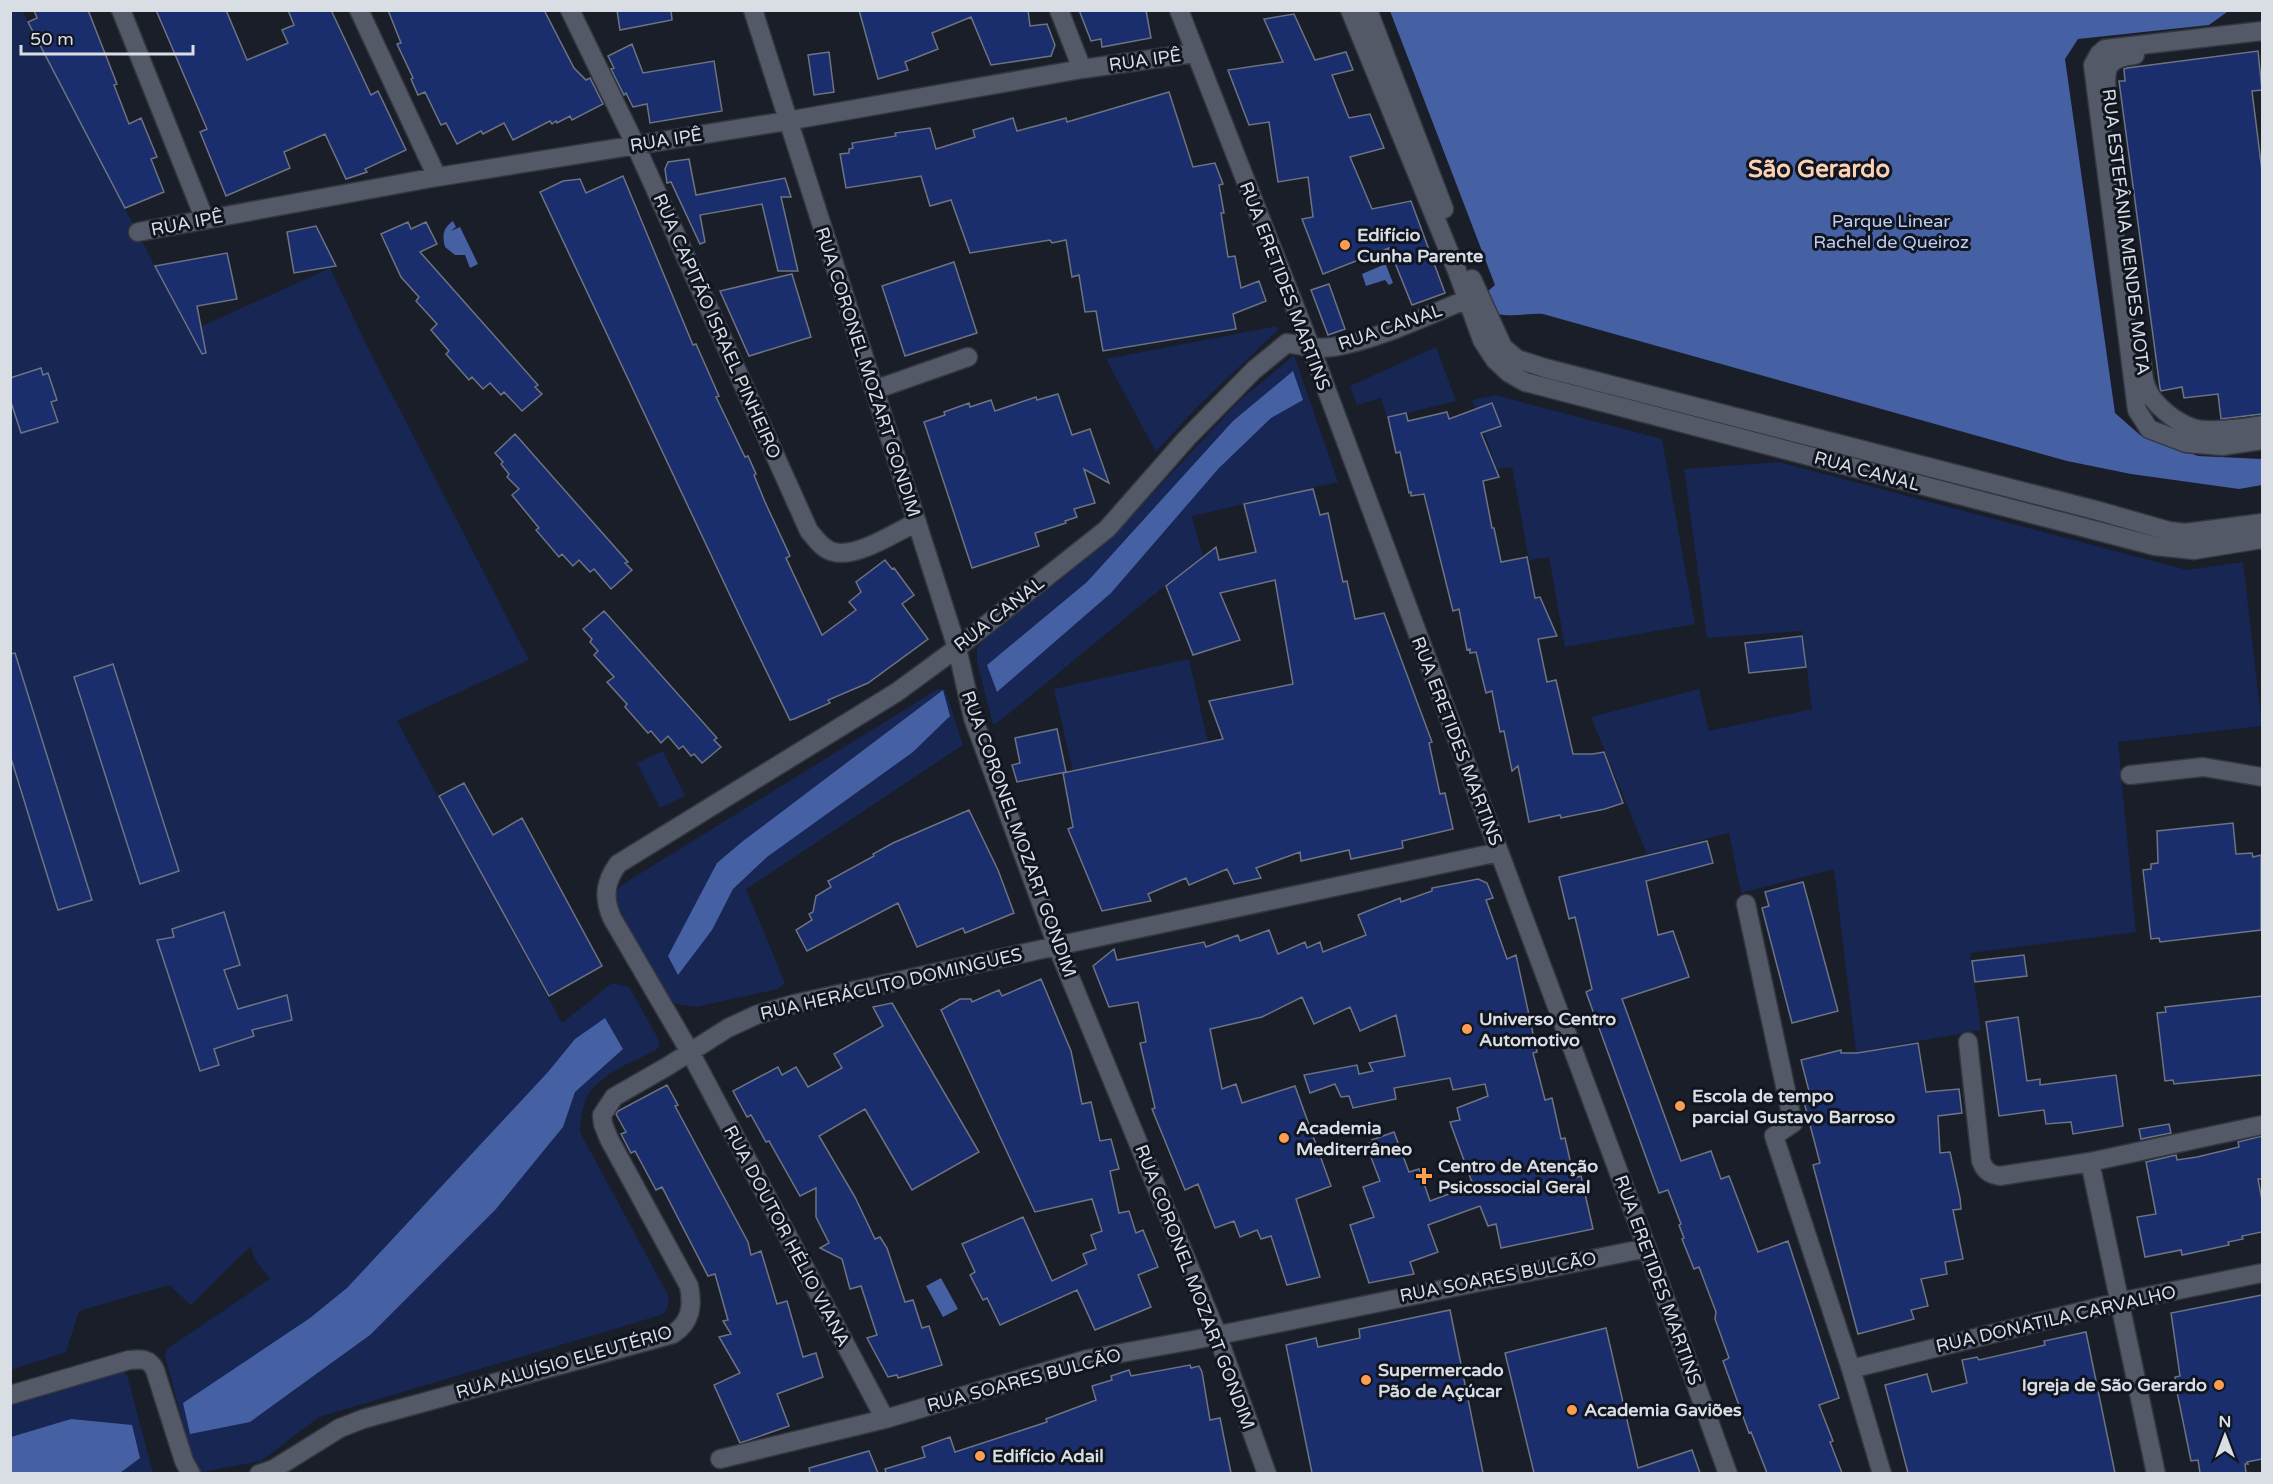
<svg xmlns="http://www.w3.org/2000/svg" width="2273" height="1484" viewBox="0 0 2273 1484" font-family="'Varela Round',sans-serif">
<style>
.green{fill:#172652}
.water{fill:#4660a4}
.building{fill:#1a2e6e;stroke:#6d7381;stroke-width:1.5}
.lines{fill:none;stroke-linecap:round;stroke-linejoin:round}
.street-casing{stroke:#34373f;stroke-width:21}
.street{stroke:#535966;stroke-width:18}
.poi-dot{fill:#fc9d52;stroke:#10151f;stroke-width:2}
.labels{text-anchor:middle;stroke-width:6;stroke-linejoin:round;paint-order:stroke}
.street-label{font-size:18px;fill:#d9dde4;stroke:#10151f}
.park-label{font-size:18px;fill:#bcccf3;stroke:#10151f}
.poi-label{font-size:18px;font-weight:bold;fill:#d9dde4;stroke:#10151f;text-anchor:start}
.district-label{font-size:24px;font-weight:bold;fill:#fbd2b6;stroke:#10151f}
</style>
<rect width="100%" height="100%" fill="#191e29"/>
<path class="green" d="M22 10 189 332 330 268 369 350 529 660 397 721 562 1023 612 983 629 987 659 1040V1046L656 1050C636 1060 599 1075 588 1095 582 1105 581 1120 580 1132L668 1295C670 1303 668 1310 661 1315L319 1417 261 1461 202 1472 196 1471 194 1464 165 1356 167 1349 270 1279 254 1258 251 1246 191 1305 169 1285 79 1311 66 1352 11 1370 10 11Z
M1277 326V331L1196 408 1156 452 1106 359Z
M1436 347 1456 401 1387 418 1381 398 1357 405 1350 386Z
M1294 355 1338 482 1192 516 1203 557 1162 588 1001 720 993 725 977 662V648L991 632 1109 540 1239 401Z
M1495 395 1662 439 1695 624 1565 647 1549 557 1529 560 1512 467 1497 469 1472 400Z
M1779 462 2187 570 2243 562 2262 726 2118 742 2136 932 1970 953 1981 1030 1856 1052 1834 869 1741 893 1729 833 1647 854 1591 717 1699 689 1709 731 1812 709 1802 631 1707 638 1684 469Z
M1189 659 1208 742 1073 772 1054 689Z
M938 689 945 690 963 745 746 889 785 983 778 989 696 1007 676 1004 663 992 620 916 616 894 620 886Z
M663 751 685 796 660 808 637 763Z
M122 1371 127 1375 153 1473H11L10 1403Z"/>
<path class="water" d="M1390 11H2234L2227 12 2209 25 2078 39 2065 59 2115 413 2140 435 2198 456 2262 459V485L2239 489 2131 474 2067 461 1543 314C1527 313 1510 318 1494 313L1487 292 1495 285Z
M453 221 456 227 451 231 460 227 478 264 470 268 465 255H455L445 247C442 235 443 228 453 221Z
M1383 265H1386L1393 283 1389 285 1385 280 1366 286 1362 274Z
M1293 371 1303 400 1271 418 1219 468 1111 593 997 692 987 665 1087 582 1233 421Z
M943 690 950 716 913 752 767 857 733 889 712 930 678 975 668 956 717 863 743 841Z
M605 1018 623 1049 575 1092 563 1127 496 1209 370 1335 250 1422 190 1434 183 1403 310 1318 347 1288 548 1072 575 1039Z
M941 1278 958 1309 943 1317 926 1286Z
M71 1419 132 1425 140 1458 120 1473H11V1437Z"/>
<path class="building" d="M34 10H88L117 84 114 85 129 124 141 118 157 157 151 159 164 192 125 208 28 22 37 18Z
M156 10H226L247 60 288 43 282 30 294 25 288 10H331L371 95 378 91 406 150 365 169 367 172 346 179 325 134 284 152 290 168 226 196 200 132 207 129Z
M388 10H544L574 68 586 80 590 78 603 104 572 120 570 116 557 123 556 121 552 124 550 121 513 140 504 123 483 134 481 131 457 144 446 123 441 125 425 92 418 95 411 79 413 78 397 44 401 43Z
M617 10H671L672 20 620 30Z
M859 10H1028L1030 26 1047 24 1055 45 1051 56 991 65 971 17 932 33 938 49 905 62 908 70 878 79Z
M1079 10H1146L1151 38 1102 47 1101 39 1091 41Z
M1294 14 1315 60 1346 52 1353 70 1332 75 1349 118 1370 114 1384 148 1350 157 1372 209 1411 201 1445 293 1412 305 1389 248 1323 274 1302 219 1313 217 1308 177 1278 182 1269 122 1249 125 1228 70 1283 62 1264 19Z
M632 44 643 73 714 61 722 111 650 123 647 104 633 107 626 93 624 95 611 69 614 68 608 56Z
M2258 51 2262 90 2252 91 2262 171V414L2221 419 2218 394 2184 398 2182 387 2161 391 2160 388 2119 81H2125L2124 69 2127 68Z
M829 52 834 92 814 95 808 55Z
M1169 92 1193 167 1215 163 1223 184 1219 185 1224 213H1221L1228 257 1235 256 1241 288 1259 281 1266 301 1233 314 1236 329 1103 351 1096 311 1085 312 1079 275 1072 277 1066 240 1052 243 1050 240 970 253 951 200 930 206 921 176 846 188 840 154 849 153V149L853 148 852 143 896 136 895 133 930 128 936 149 975 137 973 130 1013 118 1017 131 1066 118 1067 122Z
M689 159 696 195 785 178 791 197H781L798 271H778L762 204 700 215 705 242 700 244 671 182 667 183 665 169 668 162Z
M623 176 693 345 696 344 719 396 716 397 745 457 748 456 756 474 754 475 765 502 790 556 786 558 822 635 856 610 849 602 861 592 856 582 885 560 892 569 894 568 914 595 902 604 928 639 868 683 828 700 830 703 794 719 790 720 744 625 540 192 563 181 580 179 586 193Z
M408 222 411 229 426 222 437 244 420 252 538 385 535 387 542 394 522 411 504 392 501 395 490 383 483 389 472 377 469 380 446 354 449 351 431 330 437 324 416 301 419 297 401 277 381 234Z
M316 226 336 266 294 273 287 232Z
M227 253 237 299 197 306 206 353 202 354 155 266Z
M954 262 977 333 905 356 882 286Z
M792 274 811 337 749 356 720 291Z
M1329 284 1345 329 1328 335 1311 290Z
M41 368 43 375 48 373 57 400 51 402 58 422 21 433 10 399V378Z
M1058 394 1072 435 1090 429 1109 483 1084 469 1095 503 1074 509 1077 517 1065 521 1066 523 1035 533 1039 546 972 568 924 422 945 415 944 412 969 403 970 407 991 400 995 411 1036 397 1037 400Z
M1492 403 1501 426 1481 433 1499 477 1483 481 1492 528H1494L1501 562 1527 557 1535 598 1540 597 1557 636 1538 639 1547 682 1556 680 1573 754H1592L1604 752 1623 803 1605 809 1561 818 1560 815 1529 822 1518 766 1512 771 1504 731 1500 732 1492 691 1486 693 1476 652 1470 653V649L1467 650 1459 609 1453 611 1424 494 1411 496V492L1409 493 1400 452 1396 453 1388 417 1406 413 1408 421 1447 412 1449 419Z
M515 434 628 562 625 563 632 570 611 589 594 569 590 572 579 560 573 566 562 554 559 557 536 530 539 528 512 495 519 489 507 477 509 474 501 464 503 462 495 453Z
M1313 489 1320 515 1328 513 1343 582 1347 581 1355 619 1384 613 1432 742 1429 743 1440 794 1445 793 1453 829 1402 841 1403 848 1351 859 1349 850 1301 861 1300 852 1256 868 1261 878 1234 884 1227 869 1189 885 1186 878 1148 894 1151 901 1102 911 1068 829 1073 827 1063 773 1223 739 1209 701 1293 684 1275 580 1220 593 1240 640 1193 655 1166 586 1216 547 1219 560 1256 552 1244 504Z
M604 611 717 738 714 740 721 747 702 763 694 754 691 756 683 746 679 749 668 736 661 743 651 731 648 733 625 707 627 704 607 682 614 677 594 655 598 651 590 642 592 639 583 629Z
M1802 636 1806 667 1749 673 1745 643Z
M15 653 92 900 58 910 10 755V654Z
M113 664 179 871 140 884 74 677Z
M1057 729 1066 772 1017 782 1012 765 1020 763 1015 738Z
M464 783 493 835 522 818 602 966 549 996 439 796Z
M969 810 998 870 1014 913 965 933 963 928 917 947 898 903 807 951 796 930 812 920 809 914 813 912 816 896 831 887 828 881 874 856 873 854 893 843Z
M2233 823 2236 854 2252 853 2253 857 2261 855V930L2160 942 2159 938 2151 939 2143 870 2151 869V864L2158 863 2157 831Z
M1707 841 1713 863 1646 881 1658 935 1673 931 1689 977 1622 999 1681 1161 1711 1151 1721 1179 1729 1176 1758 1252 1788 1241 1839 1398 1819 1405 1833 1441 1830 1442 1842 1473H1767L1751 1432 1749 1433 1723 1361 1729 1358 1715 1319 1716 1312 1699 1267 1694 1269 1682 1239 1684 1238 1679 1225 1681 1224 1668 1190 1659 1193 1586 992 1592 989 1575 917 1569 919 1559 877Z
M1478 879 1487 883 1493 898 1486 900 1507 959 1516 955 1537 1052 1533 1053 1545 1100 1552 1098 1561 1139 1565 1138 1574 1178 1581 1176 1593 1229 1501 1248 1496 1224 1488 1226 1480 1206 1428 1225 1438 1252 1410 1262 1414 1274 1369 1283 1350 1225 1374 1217 1363 1187 1380 1181 1366 1144 1373 1142 1372 1140 1394 1132 1409 1172 1419 1169 1430 1201 1473 1185 1450 1122 1460 1120 1457 1108 1488 1096 1485 1084 1453 1090 1450 1078 1394 1088 1396 1099 1353 1108 1349 1096 1341 1097 1335 1084 1310 1093 1304 1075 1357 1065 1359 1074 1373 1071 1369 1063 1405 1056 1396 1015 1360 1031 1350 1007 1314 1024 1302 997 1262 1017 1210 1029 1222 1089 1236 1084 1242 1103 1295 1086 1331 1186 1296 1199 1320 1277 1287 1285 1271 1236 1261 1239 1257 1230 1240 1237 1234 1221 1215 1228 1198 1184 1185 1190 1152 1109 1155 1108 1140 1043 1146 1042 1138 1002 1109 1007 1093 966 1114 949 1117 960 1204 942 1206 947 1238 935 1240 941 1269 930 1278 954 1305 942 1307 948 1320 942 1323 952 1366 935 1358 915 1400 898 1401 902 1432 891V888Z
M1803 882 1838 1011 1792 1023 1762 908 1769 906 1765 892Z
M224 912 240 965 224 970 238 1009 287 995 292 1020 252 1030 254 1036 214 1049 219 1065 200 1071 157 940 174 937 172 929Z
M2024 955 2027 976 1975 982 1972 961Z
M1041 979 1071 1051 1082 1104 1091 1102 1100 1141 1111 1139 1119 1169 1110 1171 1119 1213 1129 1211 1136 1233 1143 1230 1158 1267 1138 1275 1151 1307 1095 1330 1077 1290 1000 1325 987 1298 983 1300 970 1275 975 1272 962 1244 1023 1217 1052 1281 1087 1264 1083 1254 1096 1249 1091 1235 1102 1231 1092 1199 1035 1212 941 1010 960 999H971L972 1002 999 990 1002 996Z
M2262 996V1075L2174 1084 2173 1080 2165 1081 2157 1013 2166 1012 2165 1007Z
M892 1003 979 1152 912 1190 865 1109 819 1136 855 1197 875 1239 880 1237 887 1248 905 1302 913 1300 922 1328 929 1326 942 1365 898 1378 897 1375 888 1377 867 1338 877 1335 861 1286 850 1289 842 1259 820 1248 829 1243 816 1217V1188L800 1196 769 1141 766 1142 751 1115 747 1117 733 1091 778 1067 782 1075 796 1067 808 1087 842 1068 834 1054 883 1026 873 1007Z
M2018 1017 2027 1081 2040 1079V1085L2116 1075 2123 1126 2073 1134 2071 1122 2046 1124 2044 1110 1999 1116 1986 1022Z
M1918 1043 1926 1092 1959 1089 1962 1113 1938 1116 1940 1153 1950 1152 1960 1198 1961 1209 1953 1210 1963 1259 1945 1262 1947 1274 1921 1279 1928 1306 1911 1310 1914 1319 1858 1334 1813 1165 1820 1163 1804 1102 1811 1099 1801 1060 1841 1050V1053H1857Z
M667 1085 678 1105 675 1106 748 1242 751 1255 761 1251 777 1304 787 1301 803 1357 816 1353 823 1377 777 1394 789 1426 740 1443 714 1385 740 1373 719 1337 731 1334 723 1321 728 1320 715 1274 708 1276 662 1187 656 1190 635 1151 631 1153 621 1134 626 1132 616 1114 618 1111Z
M2169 1124 2171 1133 2141 1139 2139 1129Z
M2262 1136V1179H2258L2262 1200V1232L2242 1236 2243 1239 2228 1242 2229 1245 2182 1255 2181 1250 2145 1257 2137 1217 2156 1214 2146 1162 2176 1155 2177 1160 2197 1157 2239 1147 2238 1142Z
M2262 1295V1459L2247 1462 2248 1464H2245L2246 1473H2200L2198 1460 2191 1461 2176 1387 2175 1377 2180 1376 2171 1313Z
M1450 1310 1483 1473H1312L1286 1345 1316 1338 1318 1347 1360 1338 1359 1329Z
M1606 1328 1638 1468 1692 1450 1700 1473H1534L1505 1353Z
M2086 1332 2115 1473H1908L1885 1385 1927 1374 1932 1392 1967 1383 1962 1360 1977 1357 1979 1360 2045 1345 2044 1341Z
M1190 1365 1191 1368 1199 1366 1202 1372 1210 1420 1220 1418 1231 1473H886L885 1469 925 1457 922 1447 950 1437 955 1452 1047 1422 1046 1419 1096 1400 1092 1386 1112 1380 1111 1376 1129 1370 1131 1376Z
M869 1451 878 1473H810L809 1468Z"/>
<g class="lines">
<g class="street-casing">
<path id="street" d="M121 10 205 220
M359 10 437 177
M570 10 635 144 809 531C816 539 823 550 834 552 857 558 896 532 917 522
M753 10 957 648 973 718 1057 946 1217 1334 1267 1474
M1059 10 1082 69
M1179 10 1311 348 1647 1248 1728 1474
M1350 10 1457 271 1482 340 1495 360 1509 373 1525 382 2155 546 2194 550 2262 539
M1368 10 1444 209
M2262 31 2105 49 2099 54 2093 65 2137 410 2149 429 2186 443 2222 446 2262 440
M2107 94C2104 67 2107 58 2135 55
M138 232 437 177 787 121 1082 69 1195 53
M1472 279 1503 347 1517 359 1545 368 2099 511 2169 531 2185 533 2262 523
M2142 363C2143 370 2143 379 2146 386 2152 404 2175 422 2193 428 2209 433 2245 428 2262 425
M874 390 968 357
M2130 775 2203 767 2262 777
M1746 904 1793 1123 1774 1136 1851 1369 1882 1474
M1968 1042 1981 1161C1985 1171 1989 1174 2000 1176L2090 1162 2262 1125
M2090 1162 2156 1474
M1851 1369 2119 1302 2262 1273
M10 1395 129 1360C141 1359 149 1358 155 1370L184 1461 191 1474
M885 1419 690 1052 612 918C603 897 605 882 618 864L897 692 957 648 1107 529 1187 438 1254 370 1287 343C1303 346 1317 349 1333 347 1378 340 1425 316 1468 299
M720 1459 885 1419 1088 1359 1194 1340 1647 1248
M259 1474 274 1469 340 1428 363 1419 673 1334C691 1322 693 1306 689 1286L609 1139 603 1124 602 1115 614 1097 668 1066 728 1028 756 1015 794 1004 1070 943 1499 852"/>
</g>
<use href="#street" class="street"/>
</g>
<g class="poi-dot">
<circle cx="1345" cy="245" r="6"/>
<circle cx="1467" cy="1029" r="6"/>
<circle cx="1680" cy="1106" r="6"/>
<circle cx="1284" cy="1138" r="6"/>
<path d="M1421 1167h6v6h6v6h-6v6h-6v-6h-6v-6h6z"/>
<circle cx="1366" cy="1380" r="6"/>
<circle cx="2219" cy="1385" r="6"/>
<circle cx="1572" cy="1410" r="6"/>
<circle cx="980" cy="1456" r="6"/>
</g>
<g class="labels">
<g class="street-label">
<text transform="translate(1145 60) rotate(-8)" y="6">RUA IPÊ</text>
<text transform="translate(666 140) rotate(-9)" y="6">RUA IPÊ</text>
<text transform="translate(187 223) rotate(-11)" y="6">RUA IPÊ</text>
<text transform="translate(2126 232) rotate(83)" y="6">RUA ESTEFÂNIA MENDES MOTA</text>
<text transform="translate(1285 286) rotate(69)" y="6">RUA ERETIDES MARTINS</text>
<text transform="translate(717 326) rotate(66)" y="6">RUA CAPITÃO ISRAEL PINHEIRO</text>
<text transform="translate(1390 327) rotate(-19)" y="6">RUA CANAL</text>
<text transform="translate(868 372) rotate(72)" y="6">RUA CORONEL MOZART GONDIM</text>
<text transform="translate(1867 471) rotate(15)" y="6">RUA CANAL</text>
<text transform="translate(999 614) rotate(-38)" y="6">RUA CANAL</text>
<text transform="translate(1457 741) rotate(69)" y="6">RUA ERETIDES MARTINS</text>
<text transform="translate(1019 834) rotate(70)" y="6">RUA CORONEL MOZART GONDIM</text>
<text transform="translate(891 984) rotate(-13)" y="6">RUA HERÁCLITO DOMINGUES</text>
<text transform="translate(787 1236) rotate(62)" y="6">RUA DOUTOR HÉLIO VIANA</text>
<text transform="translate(1498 1277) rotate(-11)" y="6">RUA SOARES BULCÃO</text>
<text transform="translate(1658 1280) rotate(70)" y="6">RUA ERETIDES MARTINS</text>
<text transform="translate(1195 1287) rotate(69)" y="6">RUA CORONEL MOZART GONDIM</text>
<text transform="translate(2056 1319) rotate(-13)" y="6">RUA DONATILA CARVALHO</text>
<text transform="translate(564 1362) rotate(-16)" y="6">RUA ALUÍSIO ELEUTÉRIO</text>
<text transform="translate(1024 1380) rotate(-15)" y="6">RUA SOARES BULCÃO</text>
</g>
<g class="park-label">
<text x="1891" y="227">Parque Linear<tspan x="1891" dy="21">Rachel de Queiroz</tspan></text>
</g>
<g class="poi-label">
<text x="1357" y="241">Edifício<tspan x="1357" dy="21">Cunha Parente</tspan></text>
<text x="1479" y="1025">Universo Centro<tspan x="1479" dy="21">Automotivo</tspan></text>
<text x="1692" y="1102">Escola de tempo<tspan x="1692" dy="21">parcial Gustavo Barroso</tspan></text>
<text x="1296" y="1134">Academia<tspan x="1296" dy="21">Mediterrâneo</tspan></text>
<text x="1438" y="1172">Centro de Atenção<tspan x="1438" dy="21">Psicossocial Geral</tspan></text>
<text x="1378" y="1376">Supermercado<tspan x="1378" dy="21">Pão de Açúcar</tspan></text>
<text x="2207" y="1391" text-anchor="end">Igreja de São Gerardo</text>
<text x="1584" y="1416">Academia Gaviões</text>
<text x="992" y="1462">Edifício Adail</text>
</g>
<g class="district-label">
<text x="1819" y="177">São Gerardo</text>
</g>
</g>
<rect width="2273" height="1484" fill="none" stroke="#d9dde4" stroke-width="24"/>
<g transform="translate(2225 1436)" stroke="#10151f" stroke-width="4.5" paint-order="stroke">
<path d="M0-4.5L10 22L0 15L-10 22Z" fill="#d9dde4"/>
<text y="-9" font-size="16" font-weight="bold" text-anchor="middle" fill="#d9dde4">N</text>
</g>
<path d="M21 45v9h172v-9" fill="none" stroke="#d9dde4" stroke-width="3"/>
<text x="30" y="45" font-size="18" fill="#d9dde4" stroke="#10151f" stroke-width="4.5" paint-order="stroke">50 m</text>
</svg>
